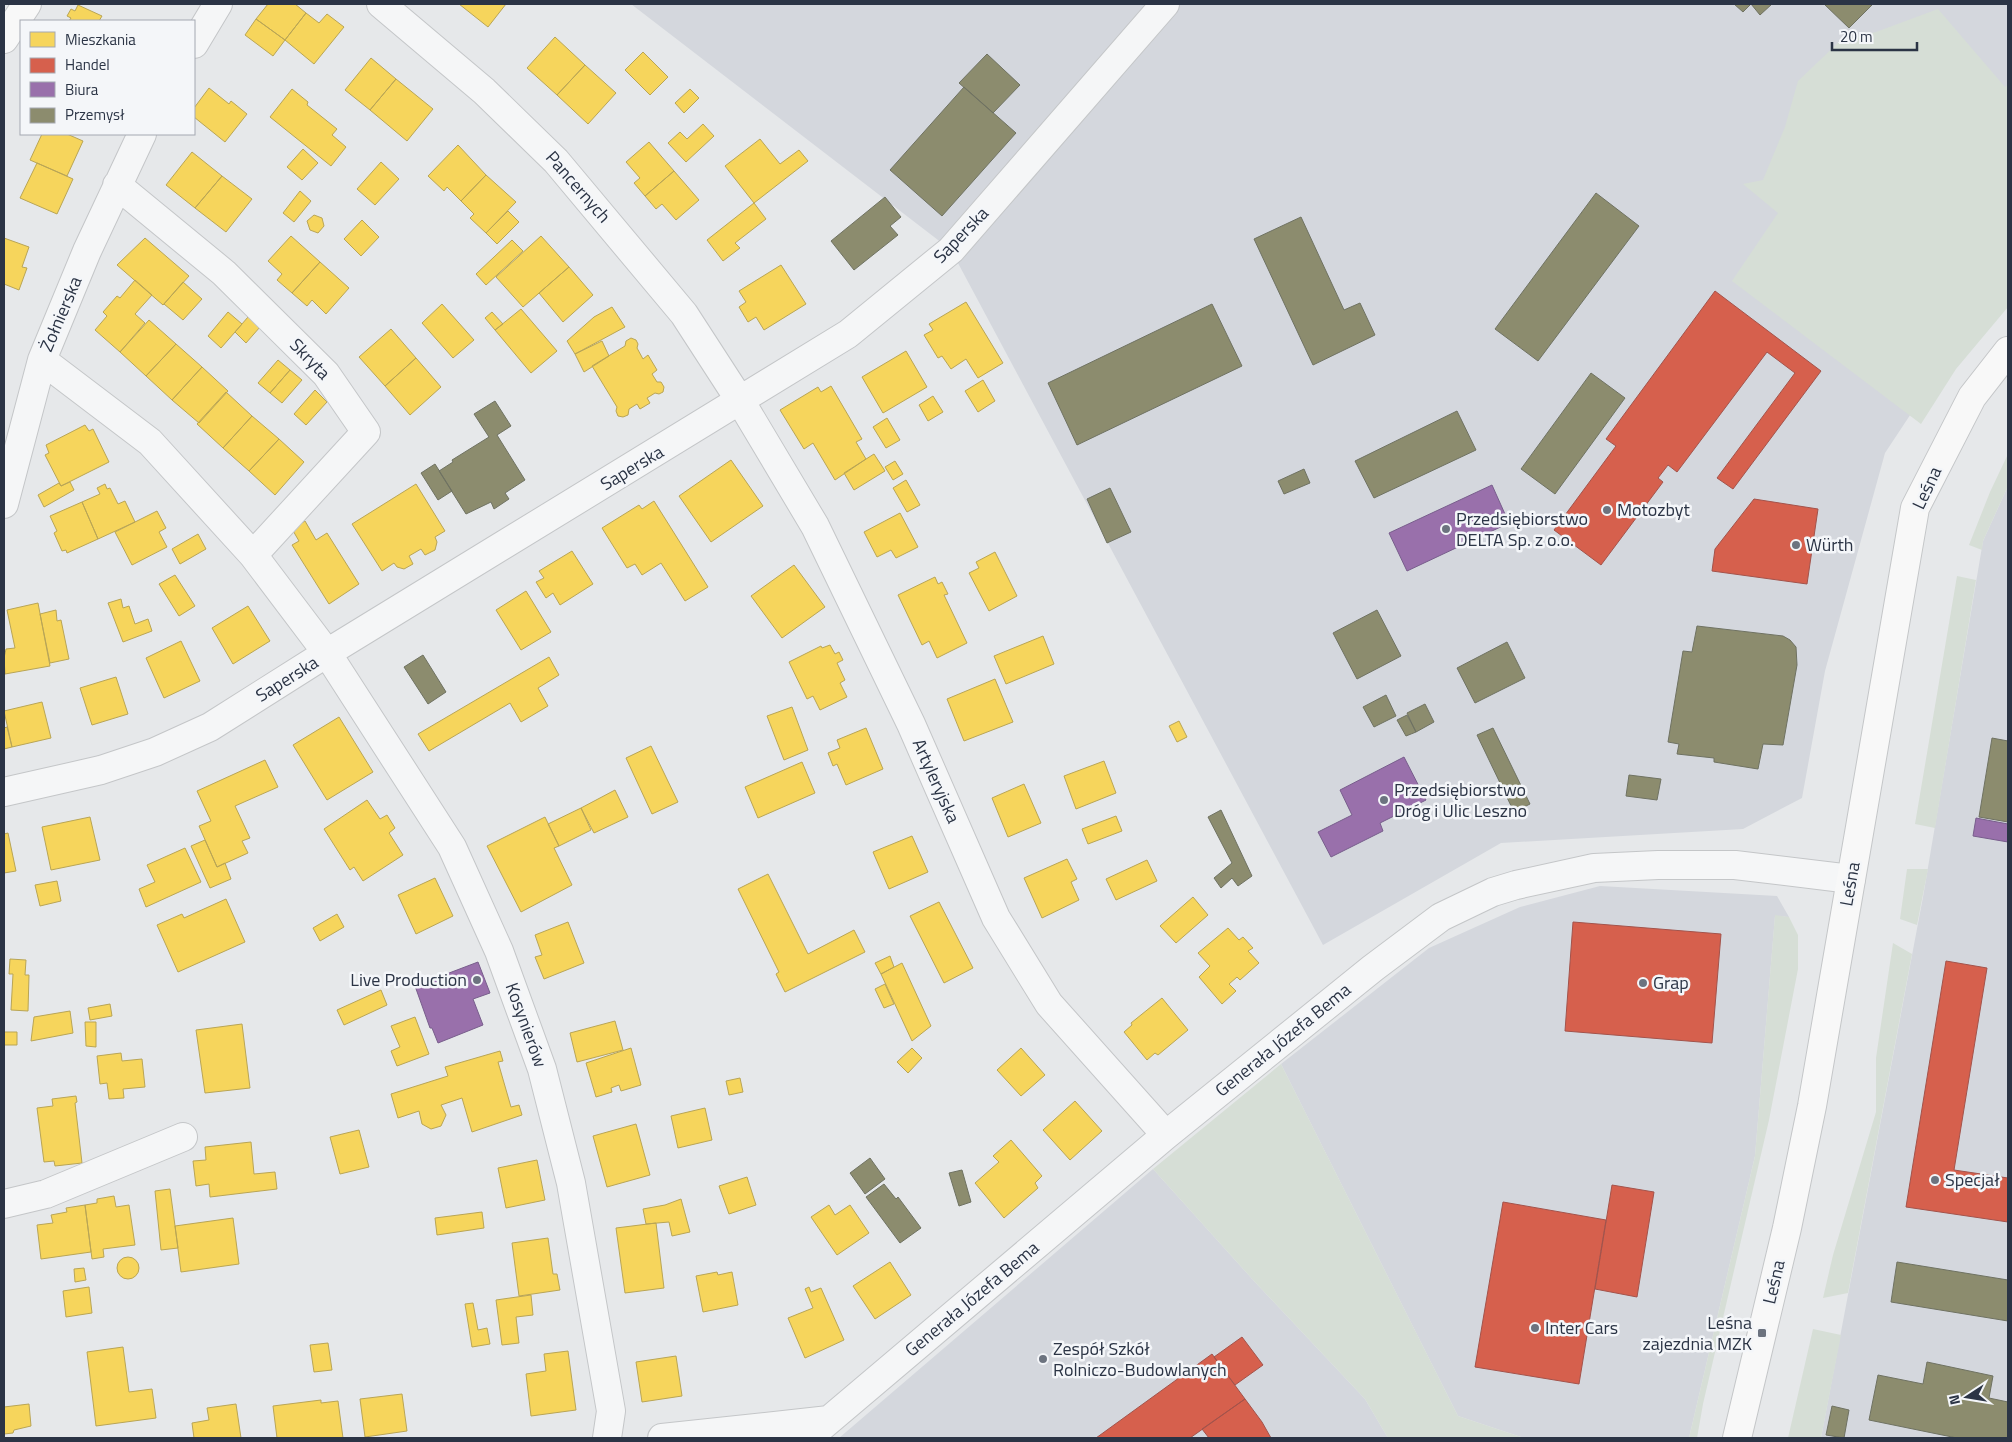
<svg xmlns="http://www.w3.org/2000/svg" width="2012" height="1442" viewBox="0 0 2012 1442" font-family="'Titillium Web',sans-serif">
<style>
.built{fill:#d4d7dd}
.green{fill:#d6ded6}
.homes{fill:#f6d55c;stroke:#b9a555}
.shops{fill:#d6604d;stroke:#a3534b}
.offices{fill:#9970ab;stroke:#785e8c}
.industry{fill:#8c8c6e;stroke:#6f7262}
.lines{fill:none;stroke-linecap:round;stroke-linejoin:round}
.street-casing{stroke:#c4c6c8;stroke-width:30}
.secondary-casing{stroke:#c4c6c8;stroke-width:30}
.street{stroke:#f5f6f7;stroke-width:28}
.secondary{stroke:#f8f8f8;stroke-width:28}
.poi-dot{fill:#6c737f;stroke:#f4f6f9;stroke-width:2}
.labels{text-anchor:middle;stroke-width:5;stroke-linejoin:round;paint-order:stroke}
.street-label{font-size:18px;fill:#2b3445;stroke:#f4f6f9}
.poi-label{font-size:18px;fill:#2b3445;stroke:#f4f6f9;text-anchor:start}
</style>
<rect width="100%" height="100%" fill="#e6e8ea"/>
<path class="built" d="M631 4H2008V289L1965 332 1885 453 1825 671 1802 798 1743 829 1501 843 1323 945 951 250Z
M2008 486V1438H1821L1923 897 1983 541Z
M1600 886 1777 896 1789 917 1775 916 1755 1156 1689 1438H1524L1458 1416 1281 1064 1429 948 1520 907Z
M1153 1169 1254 1281 1365 1399 1388 1438H839Z"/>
<path class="green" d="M1938 9 2005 87 2008 84V307L1956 369 1921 424 1732 281 1778 213 1743 184 1763 180 1785 127 1798 81 1840 41 1876 32Z
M2008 454V486L1983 541 1982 550 1969 545 1990 492Z
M1957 576 1976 580 1935 828 1915 824Z
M1907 869H1928L1917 925 1900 919Z
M1775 915 1789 917 1798 935V969L1769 1120 1703 1404 1697 1438H1689L1755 1156Z
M1893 943 1912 954 1848 1293 1823 1298 1833 1255 1876 1112V1058Z
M1281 1064 1458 1416 1524 1438H1388L1365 1399 1254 1281 1153 1169Z
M1813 1329 1841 1335 1821 1438H1788Z"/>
<path class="homes" d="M268 4H295L306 13 285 40 256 19Z
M459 4H506L488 27Z
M78 5 102 16 99 21H69L71 18 67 16 71 9 75 11Z
M306 13 319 23 327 14 344 27 314 64 285 40Z
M256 19 285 40 273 56 245 35Z
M555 37 585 65 557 95 527 68Z
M643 52 668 77 650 95 625 70Z
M371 58 396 79 370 110 345 90Z
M585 65 616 93 588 124 557 95Z
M396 79 433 109 407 141 370 110Z
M209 88 229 104 231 101 247 114 225 142 194 117V108Z
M292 89 308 102 307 105 337 129 332 135 346 147 331 166 270 117Z
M690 89 699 98 684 113 675 103Z
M703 124 714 136 686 162 668 143 680 132 687 139Z
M42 134H67L83 141 67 176 30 160Z
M760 139 780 164 799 150 808 161 754 203 725 166Z
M649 142 674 171 645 196 634 183 640 178 626 162Z
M458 145 486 175 461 201 447 187 444 191 428 176Z
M303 149 318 163 302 180 287 167Z
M192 152 222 176 195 208 166 185Z
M381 162 399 179 375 205 357 189Z
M37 163 73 179 57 214 20 198Z
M674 171 699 200 676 220 662 204 656 209 645 196Z
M486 175 516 202 486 233 470 218 474 214 461 201Z
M222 176 252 199 226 232 195 208Z
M300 191 311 201 294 222 283 213Z
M754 203 766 219 735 243 740 248 723 261 707 240Z
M508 211 519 222 497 244 486 233Z
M314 215 322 218 324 226 318 233 310 230 307 221Z
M362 220 379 237 361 256 344 239Z
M291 236 320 262 292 293 277 280 282 274 268 261Z
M541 236 569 267 523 307 496 277Z
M4 238 29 247 22 267 27 268 19 290 4 284Z
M145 238 189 276 163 305 117 265Z
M512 240 523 251 486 285 476 274Z
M320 262 349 288 326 314 312 300 307 306 292 293Z
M781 265 806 304 764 330 756 317 748 322 739 307 746 302 739 291Z
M569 267 593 295 563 322 539 293Z
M135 280 152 295 135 314 145 323 120 352 95 330 107 316 103 312 117 296 120 298Z
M183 282 202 299 183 320 164 304Z
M966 302 1003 363 978 378 966 359 951 369 942 356 938 358 924 335 933 330 929 324Z
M442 304 474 340 453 358 422 323Z
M612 307 625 327 575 354 567 341 594 317Z
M521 309 557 351 531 373 495 330Z
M228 312 242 324 221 348 208 336Z
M492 312 503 324 495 330 485 318Z
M248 317 260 327 246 343 235 332Z
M149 320 176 344 146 376 120 352Z
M391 329 416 358 385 386 359 357Z
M631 338 636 340 638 344 637 348 643 359 648 355 657 370 652 374 657 382H661L664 387 663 392 659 394 655 393 647 398 650 403 640 409 637 404 629 409 628 415 623 417 618 416 616 411 617 407 592 366 625 346 626 341Z
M602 341 609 356 584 372 575 354Z
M176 344 202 367 172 400 146 376Z
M906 351 927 387 883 413 862 377Z
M416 358 441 387 410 415 385 386Z
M278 360 290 370 270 393 258 383Z
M202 367 228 391 199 423 172 400Z
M290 370 302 380 282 403 270 393Z
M983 380 995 401 978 412 965 391Z
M831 386 862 439 856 442 866 459 835 480 813 443 804 449 780 410 818 387 821 392Z
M315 390 327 402 306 425 294 414Z
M226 392 252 416 223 448 197 424Z
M933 396 943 412 928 421 919 405Z
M252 416 279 439 249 471 223 448Z
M887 418 900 440 886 448 873 427Z
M85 425 89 431 93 429 109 462 61 486 45 455 49 453 46 445Z
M279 439 304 462 275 495 249 471Z
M874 454 885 471 854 490 844 473Z
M731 460 763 506 711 542 679 496Z
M895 461 903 474 893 480 885 467Z
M906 480 920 505 907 512 893 488Z
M70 482 74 490 44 507 38 495 59 483 61 486Z
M105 484 107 489 110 488 118 504 125 501 135 522 98 539 82 502 100 494 97 488Z
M416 484 445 531 435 537 437 542 435 550 425 555 421 549 409 556 413 564 404 569 397 567 394 563 382 571 352 524Z
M654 501 708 587 685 601 661 563 642 575 635 564 627 568 602 528 639 505 642 509Z
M82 502 98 539 67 553 66 550 62 551 54 533 57 531 50 516Z
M157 511 166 528 159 532 167 547 132 565 115 532Z
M900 513 918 547 896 558 891 550 877 557 864 532Z
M305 521 316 540 327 533 359 584 329 604 292 545 299 541 292 529Z
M198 534 206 549 180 564 172 549Z
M572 551 593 584 560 605 553 593 546 598 536 582 544 578 539 571Z
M995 552 1017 596 989 611 969 573 979 568 976 562Z
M794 565 825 607 782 638 751 596Z
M175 575 195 606 179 616 159 584Z
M935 577 938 584 942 582 948 594 944 595 967 643 937 658 929 641 922 645 898 595Z
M526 591 551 632 521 650 496 610Z
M121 599 123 608 129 606 135 624 148 619 152 631 123 642 108 603Z
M38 603 50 666 5 674 4 658 6 649 15 648 7 610Z
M248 606 270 641 233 664 212 628Z
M56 610 57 621 61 620 69 659 50 663 40 614Z
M1043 636 1054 664 1006 684 994 656Z
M181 641 200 681 164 698 146 658Z
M830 645 835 654 839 652 843 660 837 663 845 680 840 683 847 697 820 710 813 696 807 699 789 662 821 646 822 648Z
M549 657 559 675 538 688 548 706 521 722 510 703 429 751 418 734Z
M116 677 128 714 92 725 80 688Z
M995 679 1013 722 964 741 947 699Z
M42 702 51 738 12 747 4 711Z
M792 707 808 750 784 760 767 716Z
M339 717 373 772 327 800 293 745Z
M1179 721 1187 737 1177 742 1169 726Z
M7 727 12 747 4 749V728Z
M866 728 883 769 846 785 837 764 833 766 828 753 840 748 837 740Z
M651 746 678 802 652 814 626 758Z
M265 760 278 787 235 806 250 838 242 841 248 853 217 867 199 826 211 821 197 791Z
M1104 761 1116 793 1076 809 1064 776Z
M802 762 815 793 758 818 745 787Z
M1024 784 1041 823 1008 837 992 798Z
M615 790 628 817 594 833 581 808Z
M367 800 380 819 387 815 395 828 389 833 403 855 363 881 354 867 350 870 324 829Z
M581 808 591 830 559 846 548 824Z
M1116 816 1122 831 1088 844 1082 829Z
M90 817 100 860 51 870 42 827Z
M545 817 559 846 554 848 572 885 521 912 487 846Z
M8 833 16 871 4 873V834Z
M912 836 928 872 889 889 873 852Z
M205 840 217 867 225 863 231 879 210 888 191 846Z
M185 848 201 882 146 907 139 889 155 882 147 865Z
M1067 859 1077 879 1071 882 1079 900 1042 918 1024 878Z
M1147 860 1157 881 1116 900 1106 879Z
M768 874 808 954 854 930 865 952 785 992 776 974 779 972 738 889Z
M435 878 453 916 416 934 398 895Z
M57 881 61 901 40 906 35 885Z
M1193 897 1208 915 1176 943 1160 926Z
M226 899 245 942 178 972 157 925 182 914 184 918Z
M939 902 973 968 944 983 910 916Z
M337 914 344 927 320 941 313 928Z
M568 922 584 963 544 979 535 957 542 955 535 935Z
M1228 928 1239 940 1243 937 1253 948 1248 951 1259 963 1240 980 1237 977 1229 984 1236 991 1222 1004 1199 977 1210 966 1198 953Z
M890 956 894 967 881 974 875 963Z
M10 959 26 960 25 975H29L28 1011 11 1010 13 974H9Z
M902 963 931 1026 912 1041 881 974Z
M885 984 894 1004 884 1008 875 989Z
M381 990 387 1005 344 1025 337 1010Z
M1162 998 1188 1030 1158 1055 1155 1053 1147 1060 1124 1032 1132 1025 1131 1023Z
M110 1004 112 1016 90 1020 88 1008Z
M70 1011 73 1033 31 1041 34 1017Z
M415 1017 429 1054 397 1066 391 1051 400 1047 391 1026Z
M615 1021 623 1050 577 1062 570 1033Z
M85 1022H96V1047L86 1046Z
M242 1024 250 1088 205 1093 196 1030Z
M4 1032H17V1045H4Z
M631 1048 641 1085 621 1091 619 1085 611 1088 612 1092 596 1097 586 1063Z
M912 1048 922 1058 908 1073 897 1062Z
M1021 1048 1045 1075 1021 1096 997 1070Z
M500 1051 503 1061 498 1062 511 1107 519 1105 522 1115 472 1132 462 1098 441 1105 446 1115 441 1126 431 1129 422 1124 419 1111 398 1118 391 1094 448 1076 445 1067Z
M121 1053 122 1061 142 1059 145 1087 123 1089 124 1098 109 1099 107 1083 100 1084 97 1056Z
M740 1078 743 1092 729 1095 726 1081Z
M76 1096 77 1102 75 1103 82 1163 55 1166 54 1161 44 1162 37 1108 53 1106 52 1099Z
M1075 1101 1102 1131 1070 1160 1043 1130Z
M705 1108 712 1140 678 1148 671 1116Z
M636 1124 650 1175 607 1187 593 1136Z
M359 1130 369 1167 340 1174 330 1137Z
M1011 1140 1042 1176 1035 1183 1038 1188 1004 1218 975 1183 999 1162 993 1156Z
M251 1142 254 1174 275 1172 277 1189 210 1197 209 1184 196 1186 193 1161 206 1160 205 1147Z
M537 1160 545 1200 506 1208 498 1168Z
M747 1177 756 1205 729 1214 719 1186Z
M170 1189 178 1248 161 1250 155 1191Z
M114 1196 116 1207 129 1205 135 1245 103 1249 104 1257 92 1259 85 1205 97 1203V1199Z
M681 1199 690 1232 672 1236 669 1222 646 1224 643 1209 665 1205Z
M85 1205 91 1252 41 1259 37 1225 53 1223 51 1215 67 1212 66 1208Z
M829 1205 835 1215 850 1205 869 1233 837 1255 811 1217Z
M482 1212 484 1228 437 1235 435 1218Z
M233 1218 239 1264 181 1272 175 1226Z
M656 1223 664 1288 625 1293 616 1228Z
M548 1238 553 1274H557L560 1290 519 1296 512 1243Z
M117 1268a11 11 0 1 1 22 0a11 11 0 1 1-22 0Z
M890 1262 911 1295 875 1319 853 1286Z
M84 1268 86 1280 75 1282 74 1269Z
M717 1272 718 1275 732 1272 738 1305 703 1312 696 1276Z
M89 1287 92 1313 66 1317 63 1291Z
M809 1287 811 1292 821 1288 844 1340 805 1358 788 1318 813 1308 805 1289Z
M531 1295 533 1315 516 1317 519 1343 502 1345 496 1300Z
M473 1303 478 1330 487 1328 490 1344 472 1347 465 1304Z
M328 1343 332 1370 314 1372 310 1345Z
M123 1347 129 1392 152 1389 156 1418 96 1426 87 1352Z
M568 1351 576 1410 531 1416 526 1374 546 1371 544 1354Z
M676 1356 682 1396 642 1402 636 1362Z
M402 1394 407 1431 365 1437 360 1399Z
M321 1400V1403L338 1401 343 1438H277L273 1406Z
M29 1404 31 1426 14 1430 13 1433 4 1434V1407Z
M236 1404 241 1438H194L192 1423 209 1420 207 1408Z"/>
<path class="shops" d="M1715 291 1821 371 1733 489 1717 478 1795 373 1767 352 1677 472 1668 465 1658 478 1663 482 1601 565 1554 530 1616 446 1606 439Z
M1754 499 1818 509 1807 584 1712 571 1715 549Z
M1573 922 1721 934 1712 1043 1565 1031Z
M1946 961 1987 968 1954 1170 2008 1178V1222L1906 1207Z
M1612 1185 1654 1192 1637 1297 1595 1289Z
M1503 1202 1606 1220 1579 1384 1475 1367Z
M1242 1337 1263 1365 1235 1385 1214 1357Z
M1212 1354 1245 1399 1190 1438H1096Z
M1245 1399 1262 1422 1271 1438H1209L1202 1429Z"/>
<path class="offices" d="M1492 485 1509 523 1407 571 1389 533Z
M1404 757 1426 800 1380 823 1383 831 1331 857 1318 832 1352 815 1340 790Z
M1976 818 2008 824V842L1973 836Z
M478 962 490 993 473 999 483 1025 438 1043 432 1028H430L415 986Z"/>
<path class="industry" d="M1734 4H1751L1743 12Z
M1751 4H1772L1760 15Z
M1824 4H1873L1849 28Z
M987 54 1020 85 993 113 959 83Z
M964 87 1016 133 942 216 890 170Z
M1596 193 1639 226 1538 361 1495 329Z
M885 197 901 217 890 226 898 235 854 270 831 241Z
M1301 217 1344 310 1360 303 1375 335 1313 365 1254 239Z
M1212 304 1242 366 1077 445 1048 383Z
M1591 373 1625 398 1555 494 1521 469Z
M495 401 511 426 497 435 525 480 505 493 509 499 494 509 491 502 466 514 439 471 453 462 452 460 489 437 474 414Z
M1457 411 1476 450 1374 498 1355 461Z
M435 464 452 491 438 500 421 473Z
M1304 469 1310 483 1284 494 1278 481Z
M1110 488 1131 532 1107 543 1087 499Z
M1377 610 1401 656 1357 679 1333 633Z
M1697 626 1783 636 1790 640 1796 647 1797 665 1783 745 1763 744 1758 769 1714 762V758L1677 754 1679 744 1668 742 1683 651 1692 652Z
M1507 642 1525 678 1475 703 1457 668Z
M423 655 446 692 428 704 404 667Z
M1386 695 1396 716 1374 727 1363 707Z
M1425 704 1434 722 1416 732 1407 713Z
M1407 715 1416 732 1406 736 1397 720Z
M1493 728 1530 804 1514 812 1477 735Z
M1992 738 2008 741V822L1979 817Z
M1629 775 1661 779 1657 800 1626 796Z
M1221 810 1252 876 1238 886 1232 878 1221 888 1214 878 1232 863 1208 817Z
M870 1158 885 1179 865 1194 850 1173Z
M962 1170 971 1202 959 1206 949 1173Z
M884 1184 896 1199 898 1197 921 1228 900 1243 866 1197Z
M1897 1262 2008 1280V1321L1891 1302Z
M1927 1362 1993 1376 1989 1398 2008 1402V1438H1957L1869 1420 1878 1375 1923 1384Z
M1832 1406 1849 1410 1844 1438 1826 1435Z"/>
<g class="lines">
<g class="street-casing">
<path id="street" d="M381 4 484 91 556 161 684 314 741 402 815 526 911 724 996 918 1049 1004 1166 1135
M194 44 218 4
M117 185 224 273 326 374 366 432 253 555
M42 360 150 442 253 555 327 653 452 847 499 951 542 1069 571 1183 611 1411 607 1438
M4 504 42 360 87 251 142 134
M4 792 101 770 155 752 210 727 327 653 848 334 951 250 1165 4
M4 1204 46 1194 183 1137
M662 1438 829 1420
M808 1438 1166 1135 1373 968 1441 917 1493 892 1516 885 1594 868 1658 865H1735L1851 879"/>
</g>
<g class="secondary-casing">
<path id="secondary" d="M4 39 27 4
M1737 1438 1787 1228 1812 1106 1915 508 1972 397 2008 351"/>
</g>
<use href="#street" class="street"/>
<use href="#secondary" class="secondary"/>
</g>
<g class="poi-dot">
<circle cx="1607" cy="510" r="5"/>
<circle cx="1446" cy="529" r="5"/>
<circle cx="1796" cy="545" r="5"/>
<circle cx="1384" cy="800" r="5"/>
<circle cx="477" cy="980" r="5"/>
<circle cx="1643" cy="983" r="5"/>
<circle cx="1935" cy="1180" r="5"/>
<circle cx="1535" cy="1328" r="5"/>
<rect x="1757" y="1328" width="10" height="10" rx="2.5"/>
<circle cx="1043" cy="1359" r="5"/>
</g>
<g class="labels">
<g class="street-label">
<text transform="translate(578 187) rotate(49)" y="6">Pancernych</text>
<text transform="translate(961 235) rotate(-46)" y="6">Saperska</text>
<text transform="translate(61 314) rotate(-67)" y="6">Żołnierska</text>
<text transform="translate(310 359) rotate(46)" y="6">Skryta</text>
<text transform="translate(632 468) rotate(-31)" y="6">Saperska</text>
<text transform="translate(1927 488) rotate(-65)" y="6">Leśna</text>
<text transform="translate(287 679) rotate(-32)" y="6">Saperska</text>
<text transform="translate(936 781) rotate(66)" y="6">Artyleryjska</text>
<text transform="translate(1850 884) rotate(-80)" y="6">Leśna</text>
<text transform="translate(526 1025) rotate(70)" y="6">Kosynierów</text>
<text transform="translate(1283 1040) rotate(-39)" y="6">Generała Józefa Bema</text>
<text transform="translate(1774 1282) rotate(-77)" y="6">Leśna</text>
<text transform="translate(972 1299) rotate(-40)" y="6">Generała Józefa Bema</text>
</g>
<g class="poi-label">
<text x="1617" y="516">Motozbyt</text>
<text x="1456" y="525">Przedsiębiorstwo<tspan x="1456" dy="21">DELTA Sp. z o.o.</tspan></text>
<text x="1806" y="551">Würth</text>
<text x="1394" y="796">Przedsiębiorstwo<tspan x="1394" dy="21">Dróg i Ulic Leszno</tspan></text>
<text x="467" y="986" text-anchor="end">Live Production</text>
<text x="1653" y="989">Grap</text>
<text x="1945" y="1186">Specjał</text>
<text x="1752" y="1329" text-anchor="end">Leśna<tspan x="1752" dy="21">zajezdnia MZK</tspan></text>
<text x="1545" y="1334">Inter Cars</text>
<text x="1053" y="1355">Zespół Szkół<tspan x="1053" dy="21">Rolniczo-Budowlanych</tspan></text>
</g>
</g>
<rect width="2012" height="1442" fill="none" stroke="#2b3445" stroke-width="10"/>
<rect x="20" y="20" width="175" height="115" fill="#f4f6f9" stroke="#a4a8b1"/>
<rect x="30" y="32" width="25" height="15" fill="#f6d55c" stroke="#a4a8b1"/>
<text x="65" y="45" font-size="15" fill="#2b3445">Mieszkania</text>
<rect x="30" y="58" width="25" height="15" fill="#d6604d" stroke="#a4a8b1"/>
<text x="65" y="70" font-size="15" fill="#2b3445">Handel</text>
<rect x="30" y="82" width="25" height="15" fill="#9970ab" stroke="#a4a8b1"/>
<text x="65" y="95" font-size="15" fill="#2b3445">Biura</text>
<rect x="30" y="108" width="25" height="15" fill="#8c8c6e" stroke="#a4a8b1"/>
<text x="65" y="120" font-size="15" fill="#2b3445">Przemysł</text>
<g transform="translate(1967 1397) rotate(258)" stroke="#f4f6f9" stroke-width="4" paint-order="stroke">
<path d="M0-4L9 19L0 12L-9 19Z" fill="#2b3445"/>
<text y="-8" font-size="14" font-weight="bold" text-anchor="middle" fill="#2b3445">N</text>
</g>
<path d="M1832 42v8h85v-8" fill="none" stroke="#2b3445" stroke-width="2.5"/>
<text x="1840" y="42" font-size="15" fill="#2b3445" stroke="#f4f6f9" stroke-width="4" paint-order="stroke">20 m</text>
</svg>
